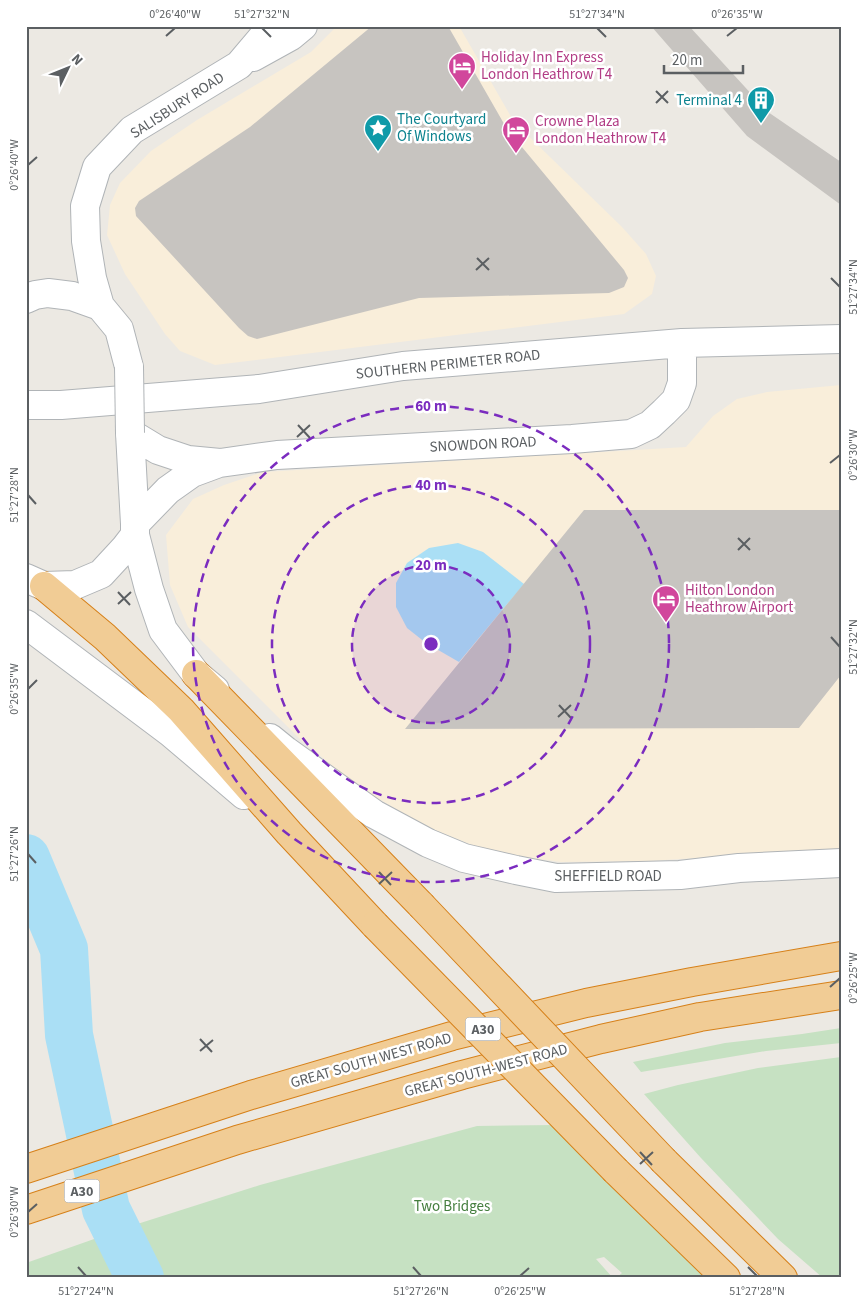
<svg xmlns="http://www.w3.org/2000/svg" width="867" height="1304" viewBox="0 0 867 1304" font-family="'Source Sans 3',sans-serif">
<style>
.commercial{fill:#f9eeda}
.green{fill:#c6e1c2}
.water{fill:#aadff5}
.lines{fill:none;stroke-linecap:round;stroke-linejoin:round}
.river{stroke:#aadff5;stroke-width:48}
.building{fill:#c7c4c0}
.minor-casing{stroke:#b0b4b7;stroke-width:30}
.highway-casing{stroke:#d68019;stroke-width:30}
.minor{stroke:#fff;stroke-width:28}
.highway{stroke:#f1cc95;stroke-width:28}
.minor-bridge-casing{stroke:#b0b4b7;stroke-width:30;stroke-linecap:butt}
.highway-bridge-casing{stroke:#d68019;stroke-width:30;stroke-linecap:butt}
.minor-bridge{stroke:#fff;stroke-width:28}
.highway-bridge{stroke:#f1cc95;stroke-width:28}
.ticks{fill:none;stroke:#5b5f62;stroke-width:2}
.ring{fill:none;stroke:#7b2cbf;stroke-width:2.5;stroke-dasharray:9 6}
.labels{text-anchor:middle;stroke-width:5;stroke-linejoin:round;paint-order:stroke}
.shield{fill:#fff;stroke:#8c8f91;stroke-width:1}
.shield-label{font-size:14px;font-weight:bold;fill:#5b5f62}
.hotel-label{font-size:15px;fill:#b23c85;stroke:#fff;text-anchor:start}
.culture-label{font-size:15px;fill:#0d838f;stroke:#fff;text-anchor:end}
.street-label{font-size:15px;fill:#5b5f62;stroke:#fff}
.park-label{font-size:15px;fill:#447e3e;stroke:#fff}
.centre{fill:#7b2cbf;stroke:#fff;stroke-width:2.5}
.ring-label{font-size:15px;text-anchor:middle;font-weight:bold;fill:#7b2cbf;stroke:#fff;stroke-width:5;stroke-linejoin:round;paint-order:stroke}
.neatline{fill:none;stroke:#5b5f62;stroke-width:2}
.ticks-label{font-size:12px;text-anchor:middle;fill:#5b5f62}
</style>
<rect width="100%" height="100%" fill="#ece9e3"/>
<path class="commercial" d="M337 26H459L514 122 622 227 646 254 656 276 652 294 624 314 215 365 180 351 165 334 125 274 107 235 110 205 120 183 151 151 197 120 311 52Z
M841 385V849L649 861 561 862 492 853 422 825 356 785 302 741 188 627 170 585 166 535 193 499 224 485 263 472 686 447 713 416 737 399 767 392Z"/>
<path class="green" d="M841 1028V1043L766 1051 641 1072 633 1062 725 1043 802 1034Z
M841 1057V1278H823L778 1239 701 1158 644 1094 678 1085 758 1068Z
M556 1125 715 1278H616L622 1273 604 1257 596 1259 613 1278H26V1263L131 1226 260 1185 477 1126Z"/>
<path class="water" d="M458 543 483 552 524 584 459 662 426 643 407 628 396 607V583L407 563 429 548Z"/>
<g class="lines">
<path class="river" d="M26 858 64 949 69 1035 106 1209 140 1278"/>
</g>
<path class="building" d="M372 26H448L507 129 624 270 628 278 624 287 609 293 419 298 257 339 248 336 239 328 136 216 135 208 139 201 250 127Z
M651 26H689L768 112 841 162V205L747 136Z
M584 510H841V675L799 728 405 729Z"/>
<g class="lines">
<g class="minor-casing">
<path id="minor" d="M253 57 291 36 303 26
M26 299 35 295 48 293 72 296 100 306 119 329 129 367
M100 306 92 278 86 241 85 206 97 167 132 130 239 65 272 26
M26 405H61L259 389 403 366 682 343 841 339
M130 433 158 450 188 460 220 463 277 455 572 439 631 434 650 425 664 412 676 400 682 383V343
M135 524 168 490 192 473 219 463
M135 535 149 589 163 630 196 674 215 690
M26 578 44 586 75 585 101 574 125 548 135 535V524L130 433
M26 624 171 733 244 795
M270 738 286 751 374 814 428 843 464 858 516 870 556 878 680 875 739 868 841 863"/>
</g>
<g class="highway-casing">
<path id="highway" d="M44 586 105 637 181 710 289 833 375 925
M196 674 421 905
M664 1161 783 1278
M26 1169 251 1095 452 1036 586 1003 692 982 841 956
M616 1171 726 1278
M26 1210 237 1140 462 1075 601 1039 700 1017 841 995"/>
</g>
<use href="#minor" class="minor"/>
<use href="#highway" class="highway"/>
<g class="minor-bridge-casing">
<path id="minor-bridge" d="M129 367 130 433"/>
</g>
<g class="highway-bridge-casing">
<path id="highway-bridge" d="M421 905 664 1161
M375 925 616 1171"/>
</g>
<use href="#minor-bridge" class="minor-bridge"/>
<use href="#highway-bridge" class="highway-bridge"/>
</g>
<path class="ticks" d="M262 28 271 37M597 28 606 37M166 36 175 28M727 36 737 28M656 91 668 103M656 103 668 91M28 165 37 157M477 258 489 270M476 270 489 258M831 278 840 287M298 425 310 438M297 437 310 425M830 463 840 455M28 495 36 504M738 538 750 550M738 550 750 538M118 592 130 605M118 604 131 592M831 637 840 647M28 689 37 680M559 705 571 718M558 717 571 705M28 854 36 863M379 872 391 885M379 884 392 872M830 987 840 978M200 1039 212 1052M200 1051 213 1040M640 1152 652 1165M640 1164 653 1152M28 1212 37 1204M78 1267 86 1276M413 1267 421 1276M748 1267 757 1276M520 1276 529 1268"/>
<circle cx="431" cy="644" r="79" fill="#7b2cbf" fill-opacity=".12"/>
<g class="ring">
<circle cx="431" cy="644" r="79"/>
<circle cx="431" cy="644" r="159"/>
<circle cx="431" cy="644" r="238"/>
</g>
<defs>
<g id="hotel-pin" transform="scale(1.4375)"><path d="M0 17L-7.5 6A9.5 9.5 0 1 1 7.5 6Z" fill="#d1479c" stroke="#fff"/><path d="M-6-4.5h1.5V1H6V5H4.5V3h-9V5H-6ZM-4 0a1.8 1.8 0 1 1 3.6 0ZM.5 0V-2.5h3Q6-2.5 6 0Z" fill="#fff"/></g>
<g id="building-pin" transform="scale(1.4375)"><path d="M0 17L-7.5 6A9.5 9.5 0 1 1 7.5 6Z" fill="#0f9aa8" stroke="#fff"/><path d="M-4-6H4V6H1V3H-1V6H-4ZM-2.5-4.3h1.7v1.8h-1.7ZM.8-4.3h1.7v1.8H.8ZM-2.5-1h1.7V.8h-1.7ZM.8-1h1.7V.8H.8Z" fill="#fff"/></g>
<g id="sight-pin" transform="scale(1.4375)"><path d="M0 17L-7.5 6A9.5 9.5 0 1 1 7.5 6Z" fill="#0f9aa8" stroke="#fff"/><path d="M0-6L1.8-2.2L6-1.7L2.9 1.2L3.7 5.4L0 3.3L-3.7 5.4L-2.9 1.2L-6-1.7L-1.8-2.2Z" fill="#fff"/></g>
</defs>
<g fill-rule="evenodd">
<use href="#hotel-pin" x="462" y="66"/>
<use href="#building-pin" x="761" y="100"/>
<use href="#sight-pin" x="378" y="128"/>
<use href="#hotel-pin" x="516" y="130"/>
<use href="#hotel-pin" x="666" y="599"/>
</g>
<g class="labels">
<g class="shield">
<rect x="465.5" y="1017.5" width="35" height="23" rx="4"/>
<rect x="64.5" y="1179.5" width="35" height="23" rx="4"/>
</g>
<g class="shield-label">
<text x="483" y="1034">A30</text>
<text x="82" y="1196">A30</text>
</g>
<g class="hotel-label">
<text x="481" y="62">Holiday Inn Express<tspan x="481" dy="17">London Heathrow T4</tspan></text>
<text x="535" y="126">Crowne Plaza<tspan x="535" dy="17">London Heathrow T4</tspan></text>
<text x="685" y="595">Hilton London<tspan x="685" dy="17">Heathrow Airport</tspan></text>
</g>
<g class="culture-label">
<text x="742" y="105">Terminal 4</text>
<text x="397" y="124" text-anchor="start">The Courtyard<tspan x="397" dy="17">Of Windows</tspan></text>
</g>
<g class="street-label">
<text transform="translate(177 105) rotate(-33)" y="5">SALISBURY ROAD</text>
<text transform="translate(448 364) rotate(-6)" y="5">SOUTHERN PERIMETER ROAD</text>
<text transform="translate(483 444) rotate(-3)" y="5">SNOWDON ROAD</text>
<text x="608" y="881">SHEFFIELD ROAD</text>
<text transform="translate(371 1060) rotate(-16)" y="5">GREAT SOUTH WEST ROAD</text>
<text transform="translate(486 1070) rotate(-15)" y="5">GREAT SOUTH-WEST ROAD</text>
</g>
<g class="park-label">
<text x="452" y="1211">Two Bridges</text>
</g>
</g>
<circle cx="431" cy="644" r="8" class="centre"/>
<g class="ring-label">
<text x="431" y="411">60 m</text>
<text x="431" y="490">40 m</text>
<text x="431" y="570">20 m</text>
</g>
<rect width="867" height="1304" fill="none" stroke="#ffffff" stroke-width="55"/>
<g transform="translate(68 68) rotate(47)" stroke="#ffffff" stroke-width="4" paint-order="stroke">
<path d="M0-4L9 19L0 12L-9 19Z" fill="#5b5f62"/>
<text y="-8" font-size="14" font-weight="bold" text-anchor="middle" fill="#5b5f62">N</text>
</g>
<path d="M664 65v8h79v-8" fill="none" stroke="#5b5f62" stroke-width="2.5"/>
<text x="672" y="65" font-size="15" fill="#5b5f62" stroke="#ffffff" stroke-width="4" paint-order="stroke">20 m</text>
<rect x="28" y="28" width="812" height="1248" class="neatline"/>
<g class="ticks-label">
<text x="175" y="18">0°26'40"W</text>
<text x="262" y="18">51°27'32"N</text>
<text x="597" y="18">51°27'34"N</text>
<text x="737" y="18">0°26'35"W</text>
<text transform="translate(14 165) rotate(-90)" y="4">0°26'40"W</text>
<text transform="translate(853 287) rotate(-90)" y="4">51°27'34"N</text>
<text transform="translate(853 455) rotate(-90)" y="4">0°26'30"W</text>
<text transform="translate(14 495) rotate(-90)" y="4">51°27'28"N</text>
<text transform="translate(853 647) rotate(-90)" y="4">51°27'32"N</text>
<text transform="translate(14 689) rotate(-90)" y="4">0°26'35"W</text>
<text transform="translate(14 854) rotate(-90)" y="4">51°27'26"N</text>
<text transform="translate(853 978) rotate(-90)" y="4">0°26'25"W</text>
<text transform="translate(14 1212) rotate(-90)" y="4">0°26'30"W</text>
<text x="86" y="1295">51°27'24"N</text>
<text x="421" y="1295">51°27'26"N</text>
<text x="520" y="1295">0°26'25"W</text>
<text x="757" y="1295">51°27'28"N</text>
</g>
</svg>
